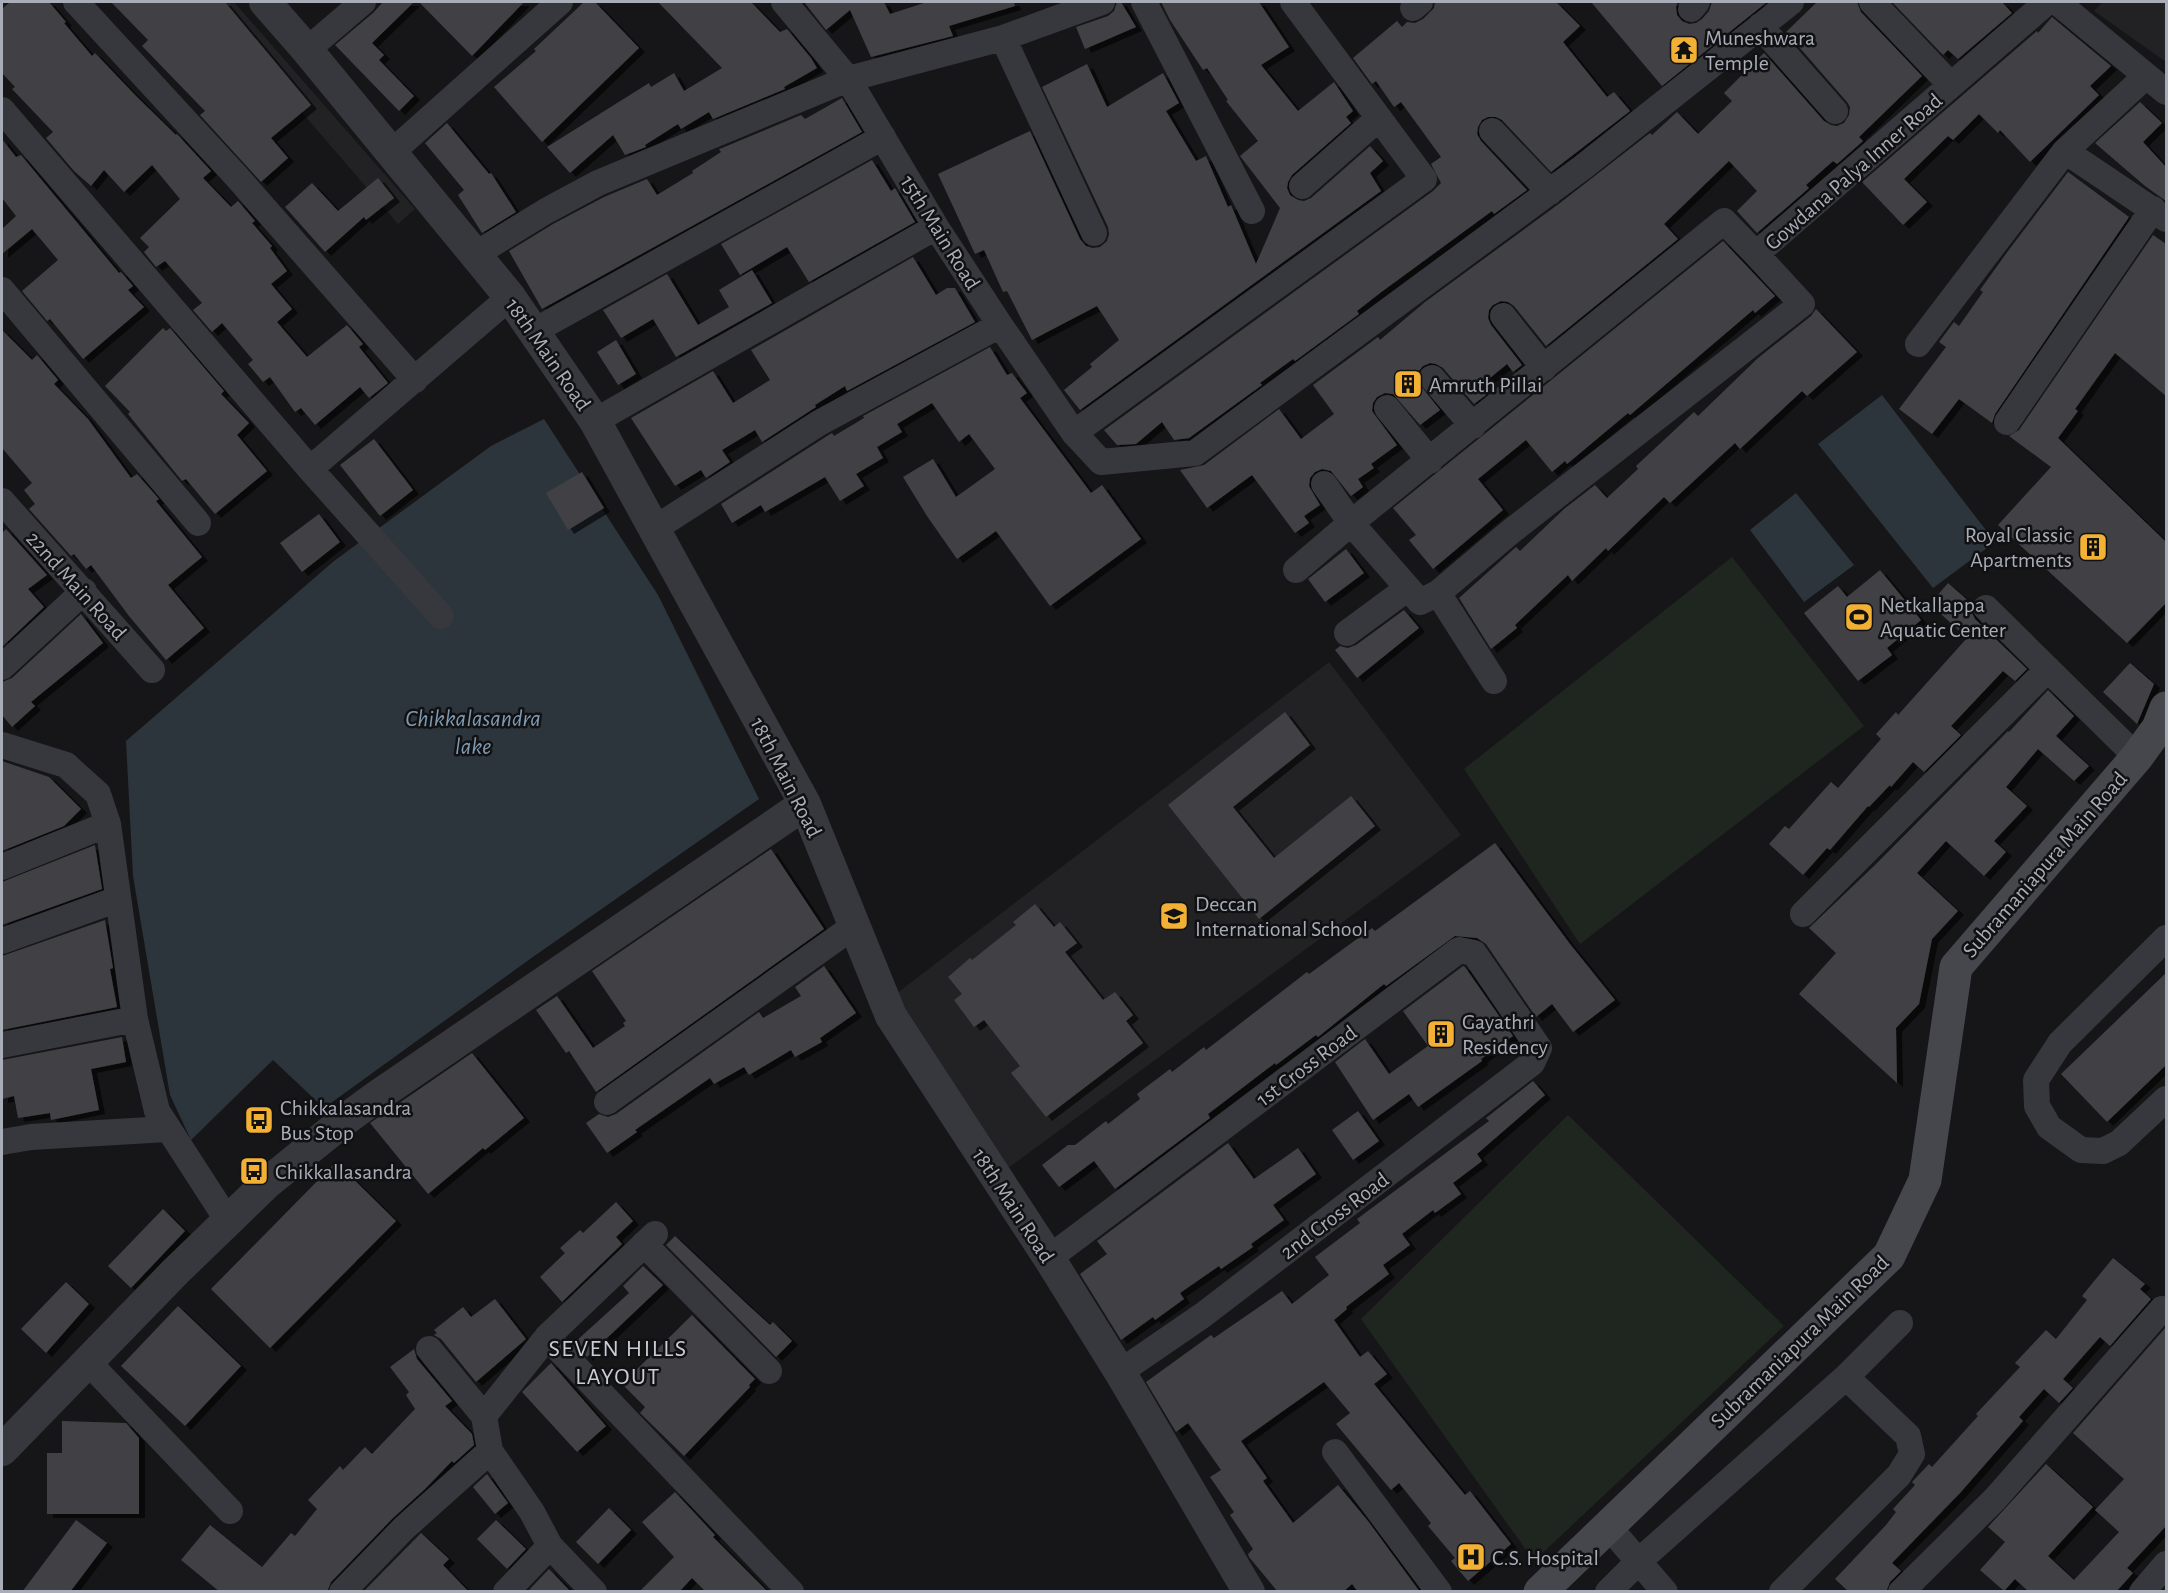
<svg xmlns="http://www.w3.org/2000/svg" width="2168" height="1593" viewBox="0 0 2168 1593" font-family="'Alegreya Sans',sans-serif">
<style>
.built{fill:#222225}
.green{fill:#1e261f}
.water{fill:#2c353c}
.building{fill:#404145;filter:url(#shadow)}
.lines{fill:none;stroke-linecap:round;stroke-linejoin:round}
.minor{stroke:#37383d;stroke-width:26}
.tertiary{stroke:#37383d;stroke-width:32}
.secondary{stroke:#45474d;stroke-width:33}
.labels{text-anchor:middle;stroke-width:5;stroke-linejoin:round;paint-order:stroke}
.poi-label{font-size:22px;fill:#a8adb8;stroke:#111113;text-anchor:start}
.street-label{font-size:22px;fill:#a8adb8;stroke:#111113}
.water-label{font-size:24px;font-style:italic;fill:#7f9bb3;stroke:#111113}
.neighbourhood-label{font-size:24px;letter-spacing:1.5px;fill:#c9ccd4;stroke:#111113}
</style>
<defs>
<filter id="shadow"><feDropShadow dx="6" dy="4" stdDeviation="0" flood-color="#0009"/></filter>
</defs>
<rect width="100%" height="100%" fill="#161618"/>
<path class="built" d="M207 2H234L415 209 398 224Z
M2103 2H2166V62L2094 11Z
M1329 662 1461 835 1004 1171 892 997Z"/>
<path class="green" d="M1732 557 1864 726 1580 944 1464 769Z
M1568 1115 1784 1326 1534 1561 1361 1319Z"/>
<path class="water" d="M1882 395 1995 542 1933 588 1818 444Z
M544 419 658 595 759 799 530 959 324 1108 273 1060 191 1140 170 1095 133 876 126 741 334 561 491 446Z
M1796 493 1854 565 1804 602 1750 530Z"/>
<path class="building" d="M10 2H49L66 22 64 23 92 56 95 53 136 96 176 135 177 134 211 171 203 178 231 207 238 201 255 221 252 223 272 246 270 248 287 271 271 284 292 309 277 322 307 357 347 325 363 344 359 347 388 383 369 398 360 387 315 425 301 408 295 412 270 377 263 382 248 364 253 360 222 323 212 332 193 310 202 303 165 261 156 267 144 252 149 247 140 238 180 199 152 165 124 192 104 170 91 186 74 171 46 138 53 132 12 89 15 87 2 73V9Z
M111 2H225L311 105 271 138 288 158 261 182 200 115 205 111 142 46 148 40Z
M383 2H414L372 43 384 55 379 60 414 96 399 111 335 45 373 13Z
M419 2H524L472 56Z
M584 2H595L639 48 542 142 494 87 536 51 534 49Z
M658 2H751L780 32 787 29 811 58 817 68 784 87 785 89 713 119 709 112 681 129 678 124 645 145 646 147 625 155 613 135 570 173 547 147 649 83 651 87 674 73 684 91 722 68Z
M804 2H884L890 14 927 2H1014L1015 6 949 26 953 36 871 57 850 10 826 30Z
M1117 2H1121L1136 27 1085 49 1076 27 1108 16 1114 11Z
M1161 2H1259L1289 47 1261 65 1298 111 1334 82 1353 111 1346 117 1351 123 1292 175 1288 182 1287 188 1290 195 1298 200 1304 201 1311 198 1370 146 1383 161 1370 173 1381 191 1080 410 1064 390 1092 367 1090 364 1119 340 1097 306 1032 340 1007 291 1003 292 984 250 975 254 938 174 1030 131 1080 239 1086 246 1093 248 1100 247 1107 241 1109 234 1108 227 1042 87 1087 64 1107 107 1163 73 1179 103 1166 111 1196 161 1206 156 1228 207 1231 205 1256 264 1280 208 1240 156 1258 141 1226 101 1228 100 1207 68 1203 70 1170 20Z
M1435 2H1556L1580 26 1563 42 1607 97 1614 92 1630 111 1551 172 1502 120 1496 117H1488L1482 120 1478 127 1477 134 1481 141 1527 190 1494 214 1492 211 1380 293 1357 311 1359 314 1295 361 1293 359 1260 383 1262 385 1189 438 1174 440 1162 422 1136 444 1117 445 1104 430 1433 191 1441 183 1431 164 1441 157 1401 102 1394 107 1376 81 1372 84 1353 58 1397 21 1402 27 1407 22 1415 23 1423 19 1434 8Z
M1591 2H1678L1676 7 1677 15 1682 21 1689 24 1696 23 1702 19 1709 11 1712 2H1767L1662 86Z
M1817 2H1857L1861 12 1922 76 1859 137 1863 141 1837 164 1833 161 1806 185 1809 188 1757 233 1737 211 1757 191 1729 161 1664 224 1678 239 1546 346 1514 306 1508 302 1501 301 1493 305 1489 310 1488 318 1491 325 1522 365 1513 372 1507 364 1479 387 1486 395 1474 404 1443 368 1436 364 1430 363 1423 366 1418 372 1417 381 1440 410 1420 425 1393 394 1385 393 1377 397 1373 403 1372 411 1397 445 1371 464 1374 468 1358 479 1363 487 1351 496 1331 471 1322 469 1315 472 1310 478 1309 486 1320 505 1304 516 1309 523 1295 533 1252 475 1207 508 1180 470 1204 465 1279 409 1301 439 1334 414 1313 385 1378 337 1380 340 1425 302 1560 203 1650 133 1652 135 1677 112 1698 134 1732 101 1724 93 1764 53 1824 121 1831 125 1837 126 1844 123 1849 115 1850 107 1847 102 1786 32Z
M1892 2H2002L2012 13 1958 59 1948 50 1943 55Z
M2052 17 2111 66 2090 86 2099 95 2030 162 2000 130 1998 133 1979 114 1953 140 1948 136 1904 179 1927 202 1903 225 1862 182 2037 31 2038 33Z
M842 98 862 132 542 309 509 251 553 224 604 197 647 179 657 195 693 173 692 171 721 152 719 149 722 148 801 115 805 119Z
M2140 102 2162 123 2143 142 2166 167V201L2145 186 2095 143Z
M447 123 489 174 491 173 516 212 482 233 458 195 464 190 425 143Z
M2 139 16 157 21 155 119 273 121 272 133 286 128 290 144 307 83 359 50 319 47 321 22 291 58 260 32 229 2 254V229L16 216 2 198Z
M872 160 891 191 895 188 915 222 809 282 787 247 740 275 721 244Z
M2068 172 2129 217 1995 414 1992 423 1959 399 1932 434 1899 409 1946 347 1939 342 1954 322 1959 326 1983 292 1980 290 2008 251Z
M378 178 394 198 366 220 364 217 325 252 285 207 312 183 338 211Z
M2153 235 2166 244V396L2115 353 2075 409 2078 411 2058 438 2165 541 2166 553V603L2127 643 1998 525 2051 467 2009 436 2019 430Z
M1723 241 1775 296 1755 313 1753 310 1630 415 1628 413 1567 464 1565 461 1552 472 1526 440 1478 479 1503 510 1433 569 1409 540 1416 535 1393 508Z
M913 257 936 295 947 288H955L975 322 847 391 845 386 815 405 816 407 762 442 755 430 722 450 730 462 706 478 701 470 675 486 631 418 713 371 733 403 770 380 751 350Z
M752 270 772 303 676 357 653 319 621 338 603 310 667 274 698 325 729 307 719 290Z
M1816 309 1857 352 1807 396 1802 391 1740 449 1735 443 1670 503 1664 497 1608 551 1606 548 1572 581 1568 575 1515 625 1517 628 1491 649 1459 598 1516 547 1520 551 1564 509 1595 485 1607 498 1638 469 1636 466 1694 412 1698 416 1758 358 1811 316Z
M163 328 166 331 170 328 224 391 221 394 249 423 237 435 267 471 215 514 186 479 182 481 128 414 130 412 105 386Z
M2 330 32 360 37 355 58 380 54 384 88 419 131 478 137 474 159 499 156 501 202 557 168 585 204 628 166 660 129 616 91 565 86 569 74 554 71 556 29 509 35 504 24 490 32 483 2 448Z
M616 340 636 374 618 385 597 352Z
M990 347 1007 375 1012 373 1027 393 1020 398 1091 493 1102 485 1141 539 1050 606 996 531 957 559 927 516 903 477 933 459 956 497 995 469 969 434 959 442 932 403 897 424 902 432 877 447 883 458 856 474 864 486 840 501 825 477 765 512 761 505 732 523 721 504 827 436 832 433 834 436 864 418 863 416Z
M374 439 413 490 380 516 340 465Z
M582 472 604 508 568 530 546 493Z
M319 514 340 542 302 572 280 543Z
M6 529 47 575 28 589 44 607 2 647V533Z
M1346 549 1364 573 1325 602 1308 579Z
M1880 570 1921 620 1887 648 1892 655 1858 681 1804 613 1838 586 1847 597Z
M1948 583 1972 604 1971 611 1975 619 2027 669 2015 681 2003 671 1951 726 1961 735 1924 772 1913 762 1891 787 1890 785 1869 807 1868 806 1830 850 1827 848 1803 875 1769 844 1785 826 1789 829 1831 782 1838 788 1881 739 1876 734 1896 712 1898 715 1967 638 1930 604Z
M1404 610 1419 628 1357 678 1335 650 1340 646 1348 648 1356 645Z
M81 614 103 643 31 702 35 706 12 727 2 715V682L12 678Z
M2130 663 2154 684 2137 724 2103 692Z
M2048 690 2074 716 2056 736 2089 766 2074 781 2038 749 2006 787 2027 806 1994 841 2006 852 1984 876 1946 841 1917 873 1958 911 1932 939 1919 1004 1896 1028 1897 1083 1799 994 1836 953 1809 928 1876 864 2008 731 2009 732Z
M1285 712 1310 745 1233 807 1274 858 1351 796 1375 826 1259 919 1168 805Z
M2 761 49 777 81 809 64 826 2 851Z
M1495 843 1570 944 1615 1000 1573 1032 1552 1004 1536 1017 1486 944 1477 938 1455 936 1386 986 1384 984 1318 1037 1316 1035 1276 1065 1275 1063 1208 1114 1210 1118 1115 1189 1094 1161 1059 1187 1042 1165 1068 1145H1075L1106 1121 1108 1124 1140 1099 1137 1094 1170 1069 1172 1072 1204 1047 1206 1050 1307 972 1309 974 1372 928 1375 931Z
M95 845 102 889 2 925V882Z
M771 849 824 929 596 1092 569 1051 566 1053 536 1010 557 996 593 1048 625 1026 623 1023 626 1021 592 971Z
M1035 904 1054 927 1060 922 1077 943 1065 952 1103 1000 1115 992 1133 1015 1126 1021 1143 1043 1046 1117 1011 1073 1020 1066 984 1020 974 1027 954 1000 962 994 948 977 970 958 972 960 1016 925 1013 922Z
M105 920 113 968 110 969 117 1007 2 1030V956Z
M824 966 856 1013 820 1038 822 1042 795 1057 791 1050 749 1075 744 1067 714 1084 710 1078 635 1130 637 1132 607 1153 586 1123 599 1114 608 1117 616 1114 759 1012 763 1018 801 996 795 987Z
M1463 966 1465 967 1513 1036 1481 1059 1482 1061 1418 1107 1409 1094 1373 1120 1335 1062 1365 1039 1389 1074 1428 1046 1403 1011Z
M2166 973V1065L2107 1122 2061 1074Z
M122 1037 126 1062 91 1069 99 1110 51 1120 50 1113 18 1118 14 1096 2 1099V1060Z
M472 1053 524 1118 485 1150 483 1148 428 1194 370 1123Z
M1533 1081 1545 1095 1477 1154 1482 1161 1453 1183 1461 1194 1435 1213 1433 1210 1402 1234 1410 1245 1383 1265 1389 1274 1346 1307 1347 1309 1334 1320 1360 1357 1368 1351 1387 1374 1374 1384 1465 1495 1470 1491 1511 1544 1468 1581 1451 1561 1455 1558 1428 1526 1431 1523 1399 1483 1391 1490 1336 1424 1350 1413 1324 1382 1241 1441 1267 1478 1263 1481 1293 1523 1338 1485 1368 1521 1420 1592H1358L1352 1584 1343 1592H1278L1249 1557 1248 1554 1253 1549 1230 1515 1234 1512 1210 1477 1221 1470 1188 1423 1176 1432 1146 1382 1211 1335 1214 1338 1282 1291 1292 1304 1329 1275 1315 1257 1360 1223 1357 1219 1489 1121 1486 1118Z
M1358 1111 1379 1141 1353 1160 1332 1130Z
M1228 1143 1254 1179 1298 1148 1316 1174 1273 1205 1284 1220 1251 1244 1253 1247 1221 1269 1219 1266 1180 1293 1184 1299 1155 1320 1153 1317 1121 1340 1080 1274 1107 1254 1097 1241Z
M336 1162 396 1221 270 1348 211 1289Z
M616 1202 633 1221 616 1237 622 1244 562 1302 540 1277 565 1253 560 1248 580 1230 583 1233Z
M163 1209 185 1231 131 1288 108 1266Z
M675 1236 749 1306 770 1325 773 1322 792 1341 776 1357 666 1245Z
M2113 1258 2145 1284 2140 1289 2151 1299 2110 1346 2100 1337 2063 1379 2073 1388 2059 1403 2044 1389 2019 1417 2023 1421 1960 1493 1892 1563 1901 1571 1890 1582 1886 1592H1849L1835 1579 1886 1525 1896 1512 1893 1509 1915 1485 1912 1482 1929 1464 1932 1467 1978 1416 1976 1414 2020 1367 2015 1363 2046 1330 2056 1339 2087 1300 2082 1296Z
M643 1266 663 1285 587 1357 574 1343 629 1293 623 1286Z
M66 1282 89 1304 46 1353 21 1329Z
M495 1299 526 1339 476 1382 441 1339 434 1335 437 1333 434 1330 463 1307 471 1317Z
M178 1306 241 1366 185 1426 121 1366Z
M692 1315 755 1379 749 1385 750 1387 684 1456 640 1413 645 1407 622 1384Z
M2166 1327V1526L2127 1568 2133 1573 2116 1592H2029L2015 1579 2004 1591 1980 1570 2005 1542 1988 1527 2046 1464 2093 1507 2048 1556 2074 1580 2119 1532 2095 1510 2124 1479 2073 1433Z
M414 1349 417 1359 452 1401 445 1406 472 1434 474 1445 454 1463 452 1461 425 1489 393 1518 331 1582 327 1592H220L181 1560 210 1525 262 1567 291 1533 295 1536 317 1509 308 1500 340 1466 343 1470 365 1447 372 1454 415 1409 406 1395 409 1392 390 1367Z
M551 1363 606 1426 577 1452 522 1392Z
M62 1421 126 1423 139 1438V1514H47V1453H62Z
M487 1474 508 1503 495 1514 473 1487Z
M675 1492 715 1535 713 1537 768 1592H706L692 1578 679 1592H639L674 1557 642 1522Z
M609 1508 631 1530 598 1564 576 1542Z
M76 1520 107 1543 70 1592H22Z
M496 1520 526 1549 507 1569 477 1539Z
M421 1533 449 1559 443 1565 469 1592H363Z
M549 1569 571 1592H530L529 1590Z"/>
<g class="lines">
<path class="minor" d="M76 2 237 177 415 380
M784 2 848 79 936 227 1000 325 1074 433 1101 462 1195 453 1583 167 1791 2
M1144 2 1252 211
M1872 2 1951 85
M2057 2 2166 92
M1413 8 1420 2
M1691 9 1697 2
M1760 26 1835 111
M1003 38 1094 233
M307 50 363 2
M2 110 310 469 510 297
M1492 131 1550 192
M2065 151 2166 219
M392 152 560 2
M1302 186 1379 118
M476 254 546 211 598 183 848 79 1003 38 1102 2
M1756 254 1802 304 1509 533 1438 593 1420 602 1351 523 1724 221 1756 254 2047 2
M2 290 198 523
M1503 316 1544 368
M534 331 883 137
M1918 344 2065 151 2146 76
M1432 378 1473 426
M1387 408 1430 461
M595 421 936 227
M2007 422 2153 209
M1074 433 1424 179 1293 2
M310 469 441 616
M2 501 152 670
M654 529 819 423 1000 325
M1296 570 1351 523 1324 484
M1438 593 1494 681
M1986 608 2137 757
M1347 633 1408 588
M2 667 84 591
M2 745 66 765 98 794 108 824 135 1019 157 1111 228 1221
M2 867 108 824
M1803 914 2048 669
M2166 938 2060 1043 2036 1080 2037 1106 2049 1127 2081 1150 2103 1151 2119 1143 2166 1099
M2 941 118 899
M2 1045 135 1019
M607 1102 854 926
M2 1142 31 1137 167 1129
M644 1244 769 1371
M1049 1258 1459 950 1474 953 1539 1048 1532 1063 1203 1315 1120 1372
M547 1337 791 1592
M429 1349 484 1416
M88 1362 230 1511
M1335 1452 1439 1592
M1608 1526 1665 1592
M342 1592 404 1528 490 1451
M506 1592 550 1546
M594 1592 550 1546 532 1512 490 1451 484 1416 547 1337 655 1234
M1608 1592 1639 1561 1846 1377
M1782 1592 1899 1475 1912 1454 1908 1436 1846 1377 1900 1323
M1901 1592 1995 1499 2162 1309
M2142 1592 2166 1564"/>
<path class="tertiary" d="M265 2 307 50 510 297 595 421 805 804 891 1016 1049 1258 1120 1372 1249 1592
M2 1450 175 1272 267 1183 346 1119 376 1097 805 804"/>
<path class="secondary" d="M1540 1592 1889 1256 1925 1180 1956 967 2137 757 2158 728 2166 708"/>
</g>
<defs>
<g id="temple-square" transform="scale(1.5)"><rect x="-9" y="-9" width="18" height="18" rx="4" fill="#f2b134" stroke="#111113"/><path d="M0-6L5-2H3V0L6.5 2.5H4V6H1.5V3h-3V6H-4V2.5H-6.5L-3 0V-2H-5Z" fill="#111"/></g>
<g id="building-square" transform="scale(1.5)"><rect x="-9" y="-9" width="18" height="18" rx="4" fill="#f2b134" stroke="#111113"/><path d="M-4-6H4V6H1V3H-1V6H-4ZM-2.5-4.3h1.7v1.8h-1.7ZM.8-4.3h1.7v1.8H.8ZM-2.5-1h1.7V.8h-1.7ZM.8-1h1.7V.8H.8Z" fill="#111"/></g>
<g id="stadium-square" transform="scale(1.5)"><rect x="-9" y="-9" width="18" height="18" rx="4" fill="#f2b134" stroke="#111113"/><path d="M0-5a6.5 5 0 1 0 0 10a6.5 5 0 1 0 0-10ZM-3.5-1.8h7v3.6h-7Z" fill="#111"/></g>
<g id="school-square" transform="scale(1.5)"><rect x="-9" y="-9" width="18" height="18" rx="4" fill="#f2b134" stroke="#111113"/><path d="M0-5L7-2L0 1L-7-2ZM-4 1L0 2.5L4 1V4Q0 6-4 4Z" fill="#111"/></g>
<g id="bus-square" transform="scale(1.5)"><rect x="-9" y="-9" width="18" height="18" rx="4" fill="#f2b134" stroke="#111113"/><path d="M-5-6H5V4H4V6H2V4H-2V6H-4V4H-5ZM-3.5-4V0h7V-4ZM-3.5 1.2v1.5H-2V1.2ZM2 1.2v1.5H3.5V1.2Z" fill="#111"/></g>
<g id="hospital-square" transform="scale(1.5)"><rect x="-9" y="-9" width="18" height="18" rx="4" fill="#f2b134" stroke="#111113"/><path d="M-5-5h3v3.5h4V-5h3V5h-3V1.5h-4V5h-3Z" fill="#111"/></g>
</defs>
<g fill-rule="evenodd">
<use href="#temple-square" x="1684" y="50"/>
<use href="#building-square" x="1408" y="384"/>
<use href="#building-square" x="2093" y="547"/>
<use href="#stadium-square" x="1859" y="617"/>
<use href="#school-square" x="1174" y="916"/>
<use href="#building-square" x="1441" y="1034"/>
<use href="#bus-square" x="259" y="1120"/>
<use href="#bus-square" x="254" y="1171"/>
<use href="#hospital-square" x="1471" y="1557"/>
</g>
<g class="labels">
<g class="poi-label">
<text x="1705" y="45">Muneshwara<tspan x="1705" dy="25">Temple</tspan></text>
<text x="1429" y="392">Amruth Pillai</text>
<text x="2072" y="542" text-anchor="end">Royal Classic<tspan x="2072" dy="25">Apartments</tspan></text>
<text x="1880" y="612">Netkallappa<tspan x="1880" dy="25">Aquatic Center</tspan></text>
<text x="1195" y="911">Deccan<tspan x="1195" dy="25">International School</tspan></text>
<text x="1462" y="1029">Gayathri<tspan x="1462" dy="25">Residency</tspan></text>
<text x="280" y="1115">Chikkalasandra<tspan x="280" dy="25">Bus Stop</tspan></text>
<text x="275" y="1179">Chikkallasandra</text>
<text x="1492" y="1565">C.S. Hospital</text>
</g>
<g class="street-label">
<text transform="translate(1853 171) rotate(-41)" y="8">Gowdana Palya Inner Road</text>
<text transform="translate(941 232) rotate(58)" y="8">15th Main Road</text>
<text transform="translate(549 354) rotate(55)" y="8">18th Main Road</text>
<text transform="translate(77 585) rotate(48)" y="8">22nd Main Road</text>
<text transform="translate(787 777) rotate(63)" y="8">18th Main Road</text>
<text transform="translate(2044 864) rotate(-49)" y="8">Subramaniapura Main Road</text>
<text transform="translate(1306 1065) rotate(-37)" y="8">1st Cross Road</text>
<text transform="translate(1014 1205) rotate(57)" y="8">18th Main Road</text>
<text transform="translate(1334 1215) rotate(-37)" y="8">2nd Cross Road</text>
<text transform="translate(1799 1341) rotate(-44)" y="8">Subramaniapura Main Road</text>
</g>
<g class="water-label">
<text x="473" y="726">Chikkalasandra<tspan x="473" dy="28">lake</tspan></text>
</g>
<g class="neighbourhood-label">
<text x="618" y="1356">SEVEN HILLS<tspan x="618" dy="28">LAYOUT</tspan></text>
</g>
</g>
<rect width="2168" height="1593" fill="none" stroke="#a8adb8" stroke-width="6"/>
</svg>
